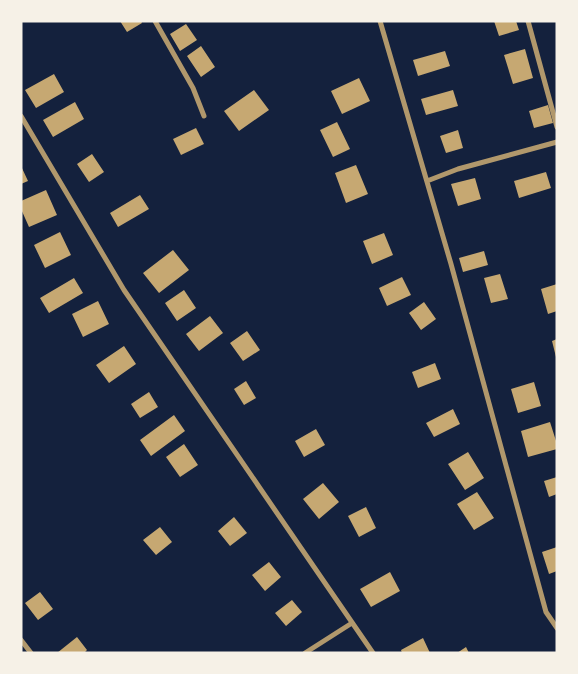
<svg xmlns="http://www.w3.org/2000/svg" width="578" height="674" viewBox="0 0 578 674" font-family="Rubik,sans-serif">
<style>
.building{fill:#c6a872}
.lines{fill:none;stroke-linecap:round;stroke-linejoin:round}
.minor{stroke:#b1986c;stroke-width:5}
</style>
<rect width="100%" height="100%" fill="#14213d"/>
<path class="building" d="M120 21H141L142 23 127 32Z
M494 21H516L519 30 499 36Z
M186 24 197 40 180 51 170 34Z
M201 46 215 67 201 77 187 56Z
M525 49 533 78 513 84 504 55Z
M445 51 450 66 418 76 413 60Z
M54 74 64 92 36 108 25 90Z
M359 78 370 101 342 114 331 91Z
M254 90 269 110 239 131 224 111Z
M453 90 458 106 426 115 421 99Z
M75 102 84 119 53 137 43 120Z
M548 105 553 123 534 128 529 111Z
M337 122 350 149 333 157 320 130Z
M196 128 204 144 181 155 173 139Z
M458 130 463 148 446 153 440 136Z
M92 154 104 172 89 182 77 164Z
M356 165 368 194 346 203 335 173Z
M21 166 28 181 21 184Z
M546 172 551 188 519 198 514 181Z
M475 178 481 199 458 206 451 184Z
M46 190 57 215 29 227 21 209V201Z
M140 195 149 209 118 227 110 213Z
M60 232 71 255 45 268 34 245Z
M384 233 393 255 372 264 363 241Z
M173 250 189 270 159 293 143 273Z
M484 251 488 265 463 272 459 258Z
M500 274 508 299 491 303 484 278Z
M402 277 411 295 387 306 379 288Z
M74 278 83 293 49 313 40 298Z
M557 284V311L548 314 541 289Z
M184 290 196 308 177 321 165 303Z
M98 301 109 324 83 337 72 314Z
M424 302 436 319 421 330 409 313Z
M210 316 223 333 199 351 186 334Z
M247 331 260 350 243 361 230 343Z
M557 339V357H556L552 341Z
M124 346 136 364 109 383 96 365Z
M435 363 441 379 418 388 412 372Z
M246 381 256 398 244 405 234 389Z
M534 382 541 406 518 413 511 389Z
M149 392 158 407 140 418 131 404Z
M453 409 460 424 434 437 426 423Z
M174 415 185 431 151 456 140 440Z
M550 422 557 444V449L528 457 521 431Z
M316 429 325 445 304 457 295 441Z
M184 444 198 465 180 477 166 457Z
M468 452 484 478 465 490 448 464Z
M557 477V494L549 497 544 481Z
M323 483 339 502 319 519 303 499Z
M477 492 494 518 474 530 457 504Z
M366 507 376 528 359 537 348 516Z
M234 517 247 533 230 546 218 531Z
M160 527 172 542 156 555 143 540Z
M557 547V571L549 574 542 552Z
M269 562 281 577 265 591 252 575Z
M390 572 400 591 371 607 360 589Z
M40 592 53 609 38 620 25 603Z
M292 600 302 612 286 626 275 613Z
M77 637 87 650 84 653H57Z
M423 638 430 653H402L401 650Z
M466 647 469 653H457Z"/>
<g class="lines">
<path class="minor" d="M155 21 193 88 204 116
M380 21 451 264 546 612 557 628
M528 21 557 127
M21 116 124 290 373 653
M427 181 458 169 557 142
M21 640 31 653
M305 653 352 623"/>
</g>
<rect width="578" height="674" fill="none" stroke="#f6f1e7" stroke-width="45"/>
</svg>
